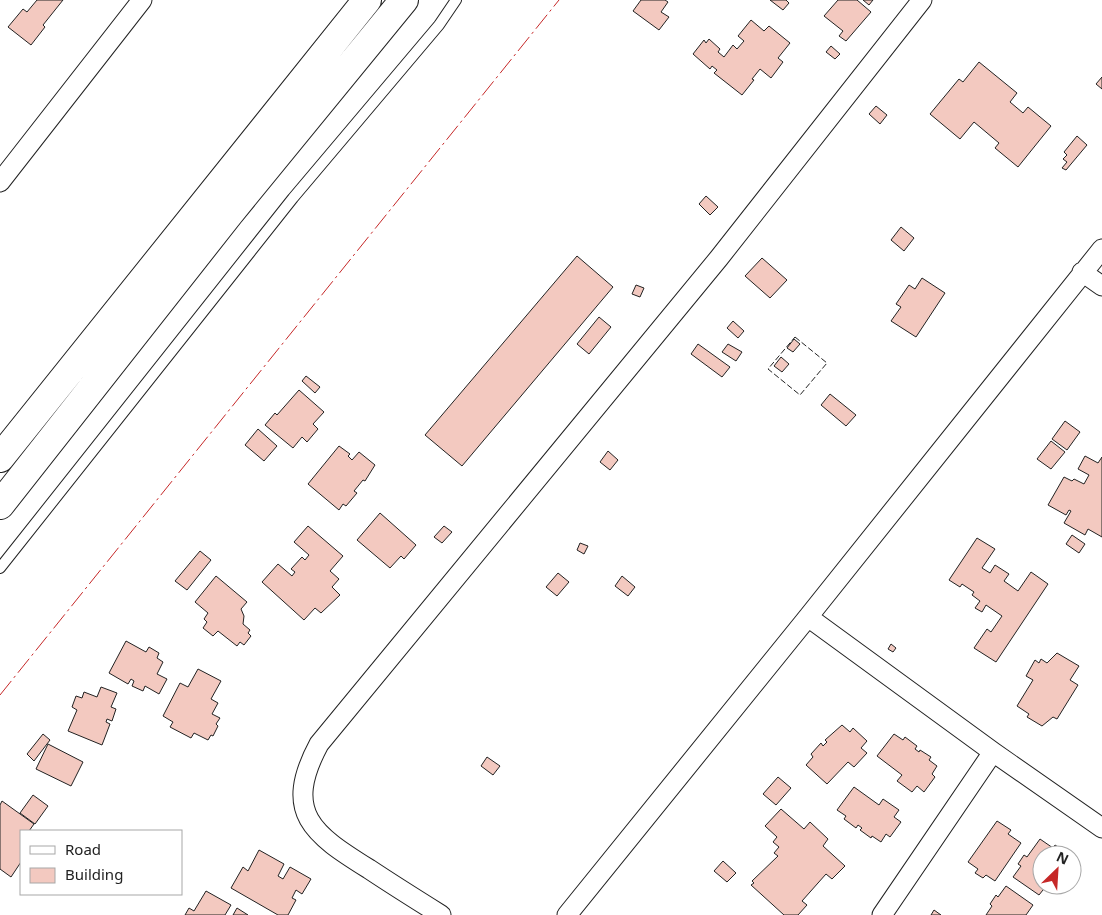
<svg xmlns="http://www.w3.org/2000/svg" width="1102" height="915" viewBox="0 0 1102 915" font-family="'Noto Sans',sans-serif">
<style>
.building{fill:#f3c9c0;stroke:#222}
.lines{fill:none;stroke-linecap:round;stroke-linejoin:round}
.service-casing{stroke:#222;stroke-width:12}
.minor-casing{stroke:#222;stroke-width:21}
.trunk-casing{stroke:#222;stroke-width:30}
.service{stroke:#fff;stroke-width:10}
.minor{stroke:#fff;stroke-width:19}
.trunk{stroke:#fff;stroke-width:28}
.fence{stroke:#222;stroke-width:1;stroke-dasharray:6 2.5;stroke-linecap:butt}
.power{stroke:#c62828;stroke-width:1;stroke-dasharray:18 4 2.5 4;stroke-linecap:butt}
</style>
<rect width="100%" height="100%" fill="#fff"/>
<path class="building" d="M37 0H63L43 25 45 27 31 45 8 27 23 9 27 12Z
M641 0H665L668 2 661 12 669 17 659 30 633 11Z
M770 0H786L789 3 783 10Z
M838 0H857L871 12 846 41 839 36 843 31 824 16Z
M863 0H873L869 5Z
M751 20 764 31 769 26 790 43 778 58 783 62 771 78 760 69 752 79 754 80 742 95 714 73 717 70 712 66 710 69 693 54 704 40 706 43 709 39 720 49 718 52 724 57 733 45 737 49 744 41 738 36Z
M831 46 840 54 835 59 826 52Z
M979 62 1017 93 1010 102 1023 113 1028 107 1051 126 1018 167 995 148 999 143 974 122 960 139 930 114 959 79 963 82Z
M1102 77V89L1096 84Z
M876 106 887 115 880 124 869 114Z
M1077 136 1087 145 1066 170 1062 168 1067 162 1063 159 1067 155 1064 152Z
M706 196 718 207 710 215 699 204Z
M901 227 914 238 904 251 891 240Z
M577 256 613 287 462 466 425 435Z
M762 258 787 280 770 298 745 276Z
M922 278 945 293 916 337 891 321 901 307 896 304 909 285 915 289Z
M636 285 644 288 640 297 632 294Z
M599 317 611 327 589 354 577 344Z
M733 321 744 331 738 338 727 328Z
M794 339 800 344 793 352 787 348Z
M698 344 730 367 722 377 691 354Z
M728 344 742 352 736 361 722 352Z
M781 357 789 364 782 372 774 366Z
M306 376 320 387 315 393 302 381Z
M299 390 324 412 313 424 318 429 307 442 302 437 293 448 265 425 275 413 277 415Z
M830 394 856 415 846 426 821 405Z
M1065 421 1080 432 1067 450 1052 439Z
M258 429 277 446 264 461 245 445Z
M1051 441 1065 452 1051 469 1037 459Z
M339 446 350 454 348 456 352 460 359 452 375 465 365 481 363 480 354 491 357 493 346 506 343 504 339 510 308 484Z
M608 451 618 460 610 470 600 462Z
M1085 456 1098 463 1102 457V537L1088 529 1085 535 1064 523 1071 511 1069 510 1066 515 1048 505 1064 477 1072 481 1074 479 1084 484 1089 475 1078 469Z
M380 513 416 545 404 559 401 556 390 568 357 540Z
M308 526 343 556 330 571 339 579 332 587 340 595 321 613 315 608 304 620 262 582 278 564 292 576 295 572 291 569 302 557 305 560 309 555 294 542Z
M444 526 452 532 442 543 434 537Z
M1072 535 1085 544 1079 553 1066 544Z
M977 538 995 549 982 568 990 573 995 565 1009 574 1004 581 1018 591 1031 572 1048 584 996 662 974 648 987 629 991 632 1002 616 986 605 982 612 975 608 980 601 972 595 974 592 962 584 960 587 949 580Z
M580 543 588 546 584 554 577 550Z
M200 551 211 560 187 590 175 581Z
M558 573 569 582 557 596 546 587Z
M216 576 247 602 241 609 244 616 243 624 250 630 248 633 251 636 244 645 240 642 237 646 218 631 213 636 203 628 207 622 204 619 208 613 195 602Z
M622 576 635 587 628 596 615 586Z
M126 641 146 652 149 647 159 653 157 658 163 662 157 674 167 679 159 694 145 686 143 691 132 686 134 681 131 679 128 684 109 673Z
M891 644 896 648 893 652 888 649Z
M1057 653 1079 666 1070 680 1078 685 1057 719 1053 717 1042 726 1027 717 1029 714 1017 706 1033 680 1026 676 1035 660 1039 663 1041 659 1047 663Z
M198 669 221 681 211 699 218 703 212 714 220 718 216 724 218 726 213 736 211 735 208 740 194 733 191 738 170 727 173 722 163 716 180 683 188 687Z
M101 687 117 693 111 707 116 709 112 721 107 719 106 722 110 724 102 745 68 731 77 710 72 707 76 696 82 698 84 692 97 697Z
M842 725 850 732 853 728 867 741 861 748 867 753 854 767 848 762 827 784 806 765 813 757 811 754 821 743 823 746 827 742 825 740Z
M43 734 50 740 34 761 27 754Z
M894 734 903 740 905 737 917 746 915 749 919 752 920 750 931 757 929 760 937 766 932 774 935 777 924 792 917 786 912 792 897 781 902 775 877 756Z
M48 744 83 762 71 786 36 769Z
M487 757 500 766 493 775 481 766Z
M778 777 791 788 776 805 763 794Z
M854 787 879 805 883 799 899 810 894 817 901 822 890 837 886 834 881 842 872 836 871 838 860 830 862 828 858 825 856 828 844 819 846 816 837 810Z
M33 795 48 806 35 824 20 813Z
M2 801 34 824 29 831H21V862L11 877 0 869V805Z
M781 809 804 829 810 822 828 839 823 846 845 866 832 879 826 874 802 901 807 905 798 915H784L751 885 754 883 752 881 778 856 774 853 779 847 773 842 777 837 765 826Z
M997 821 1011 830 1008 834 1021 843 995 881 986 875 983 878 975 873 978 869 968 862Z
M1040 839 1053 848 1055 845 1069 854 1042 855V885H1047L1039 895 1013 877 1021 866 1018 864 1024 855 1027 857Z
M259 850 284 864 278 876 283 879 290 867 311 879 302 894 296 890 292 898 296 900 288 915H278L231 888 243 867 248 871Z
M723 861 736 873 727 882 714 871Z
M1006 886 1033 905 1026 915H986L992 906 990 904 996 895 998 897Z
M206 891 231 905 225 915H185L189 908 194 911Z
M237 908 248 915H233Z
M934 910 941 915H931Z"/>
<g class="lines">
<g class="service-casing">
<path id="service" d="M0 568 293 198 439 25 456 0"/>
</g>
<g class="minor-casing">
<path id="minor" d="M0 182 142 0
M1082 272 1102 286
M808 617 993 752 1102 828
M441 915C417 900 393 885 369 869 313 834 282 813 319 744L719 258 922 0
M567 915 808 617 1102 249
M882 915 993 752"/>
</g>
<g class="trunk-casing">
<path id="trunk" d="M0 458 367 0
M0 505 229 214 404 0"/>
</g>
<use href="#service" class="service"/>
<use href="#minor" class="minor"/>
<use href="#trunk" class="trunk"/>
<path class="fence" d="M795 337 827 363 800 395 768 369Z"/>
<path class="power" d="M0 695 559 0"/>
</g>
<rect x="20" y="830" width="162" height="65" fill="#ffffff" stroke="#a7a7a7"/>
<rect x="30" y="846" width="25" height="8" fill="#ffffff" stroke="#a7a7a7"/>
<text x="65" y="855" font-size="15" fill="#222222">Road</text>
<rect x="30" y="868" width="25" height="15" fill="#f3c9c0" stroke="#a7a7a7"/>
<text x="65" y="880" font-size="15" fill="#222222">Building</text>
<g transform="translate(1057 870) rotate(25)"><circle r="24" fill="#ffffff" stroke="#a7a7a7"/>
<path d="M0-4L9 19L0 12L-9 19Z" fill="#c62828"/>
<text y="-8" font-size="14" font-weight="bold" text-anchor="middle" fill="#222222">N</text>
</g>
</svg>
